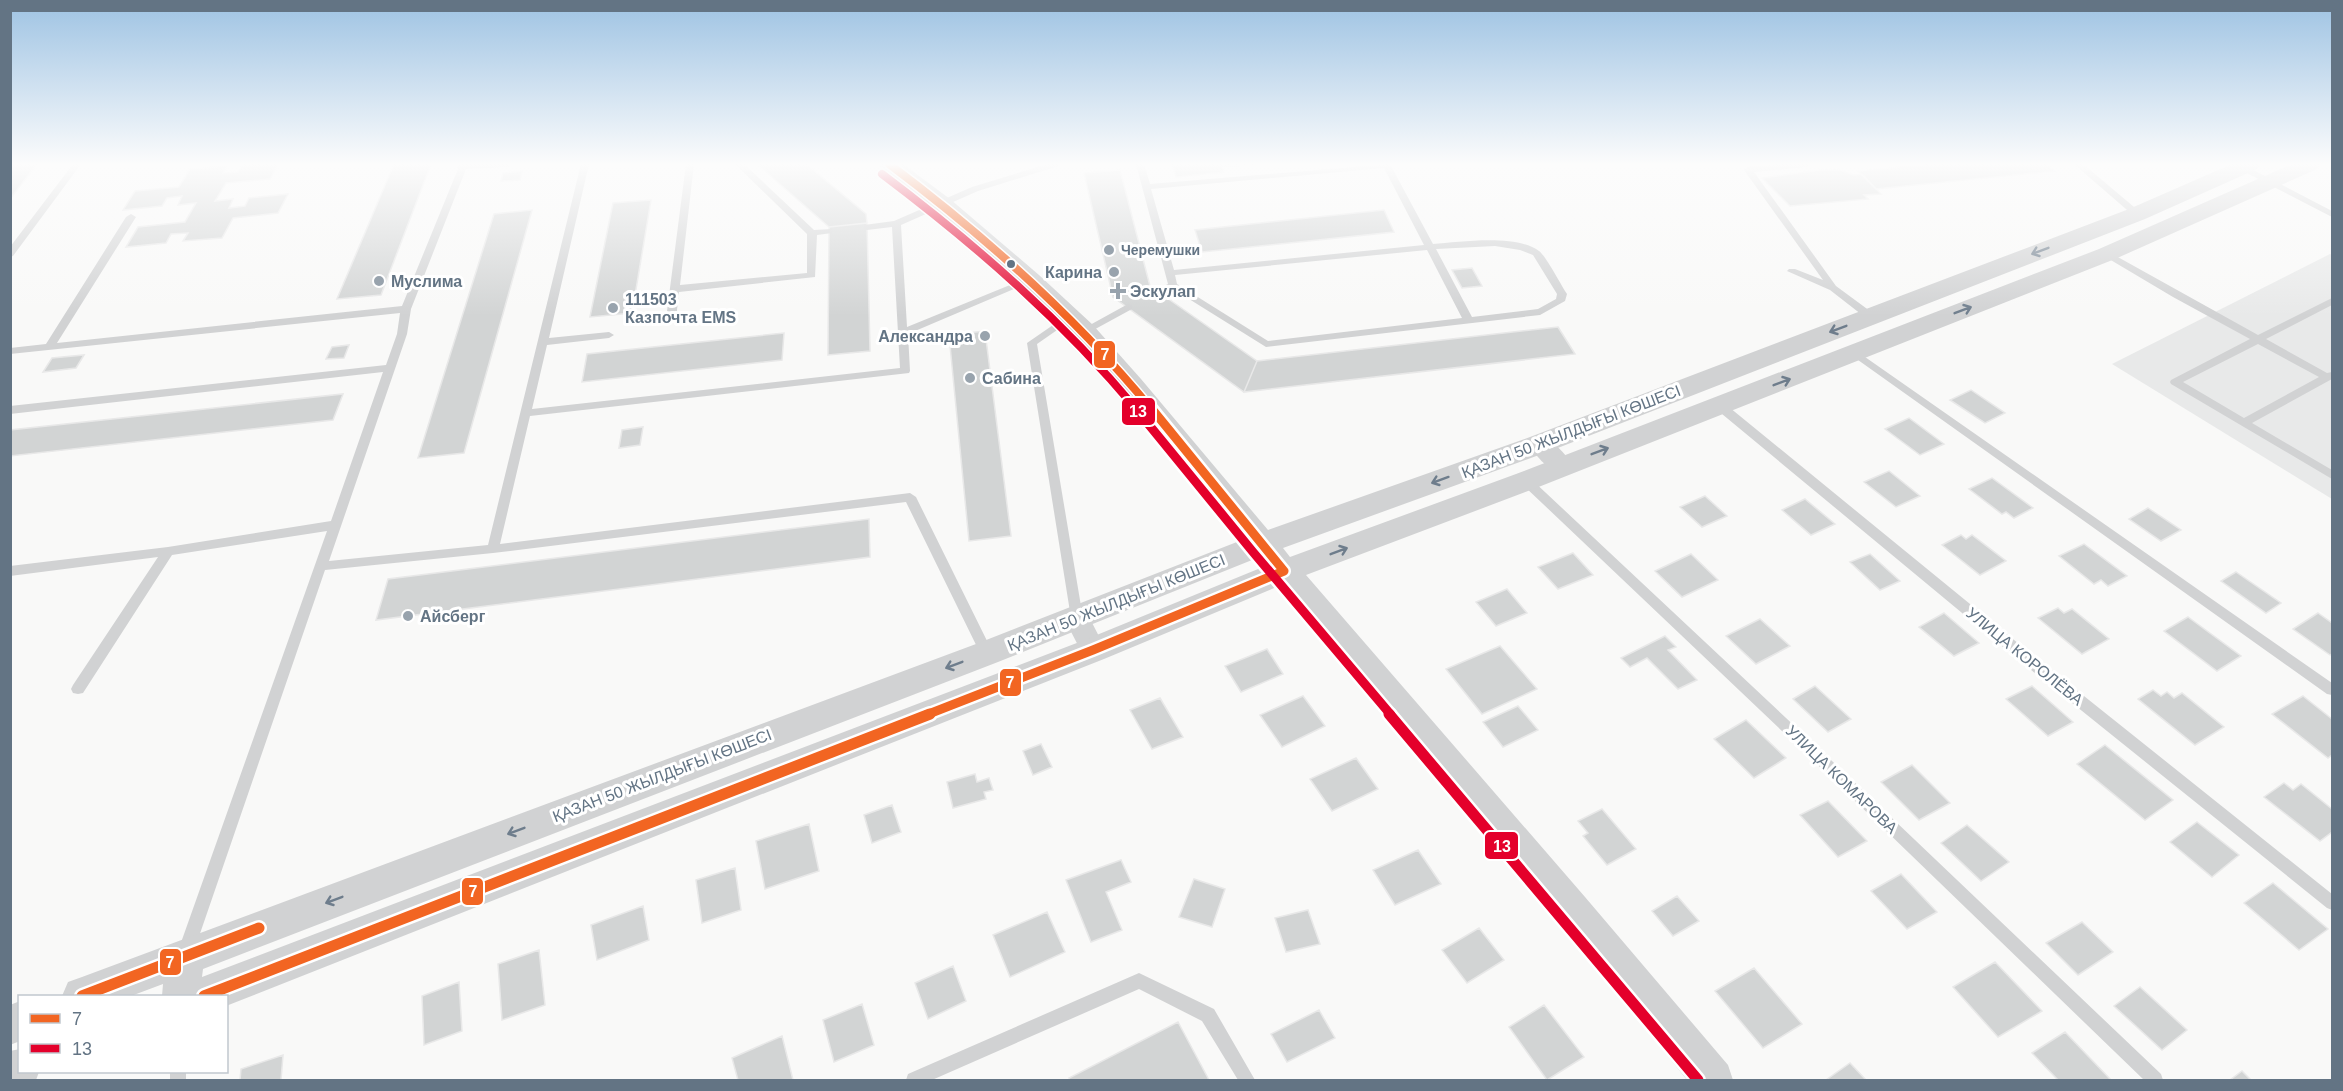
<svg xmlns="http://www.w3.org/2000/svg" width="2343" height="1091" viewBox="0 0 2343 1091" font-family="Arial,sans-serif">
<style>
.built{fill:#e8e9e9}
.building{fill:#d2d4d4;stroke:#e8e8e8;stroke-width:1.5}
.lines{fill:none;stroke-linecap:round;stroke-linejoin:round}
.service{fill:#d1d2d3;fill-rule:evenodd}
.minor{fill:#d1d2d3;fill-rule:evenodd}
.tertiary{fill:#d1d2d3;fill-rule:evenodd}
.bus-1-far2-casing{stroke:#fff;stroke-width:11}
.bus-1-far1-casing{stroke:#fff;stroke-width:14}
.bus-1-casing{stroke:#fff;stroke-width:16}
.bus-2-far2-casing{stroke:#fff;stroke-width:11}
.bus-2-far1-casing{stroke:#fff;stroke-width:14}
.bus-2-casing{stroke:#fff;stroke-width:16}
.bus-1-far2{stroke:#f26522;stroke-width:8}
.bus-1-far1{stroke:#f26522;stroke-width:9}
.bus-1{stroke:#f26522;stroke-width:11}
.bus-2-far2{stroke:#e4002b;stroke-width:8}
.bus-2-far1{stroke:#e4002b;stroke-width:9}
.bus-2{stroke:#e4002b;stroke-width:11}
.oneway{stroke:#6e7d8c}
.poi-dot{fill:#98a3ad;stroke:#fff;stroke-width:2}
.bus-dot{fill:#637484;stroke:#fff;stroke-width:2}
.labels{text-anchor:middle;stroke-width:6;stroke-linejoin:round;paint-order:stroke}
.far-poi-label{font-size:14px;font-weight:bold;fill:#637484;stroke:#fff;text-anchor:start}
.poi-label{font-size:16px;font-weight:bold;fill:#637484;stroke:#fff;text-anchor:start}
.street-label{font-size:16px;fill:#637484;stroke:#fff}
.line-badge{stroke:#fff;stroke-width:2}
.badge-label{font-size:16px;text-anchor:middle;font-weight:bold;fill:#fff}
</style>
<rect width="100%" height="100%" fill="#f9f9f8"/>
<path class="built" d="M2330 254 2332 255V499L2112 364Z"/>
<path class="building" d="M10 164H37L10 199Z
M242 164H278L270 179 226 183 215 201 233 199 229 208 245 206 249 198 288 194 278 213 233 218 222 238 183 241 188 233 171 234 166 243 126 247 138 227 185 222 196 203 178 205 182 196 167 198 162 206 123 210 135 191 179 187 190 169 227 166 223 173 238 172Z
M394 164H431L381 295 337 299Z
M757 164H806L866 214 867 223 829 227Z
M1172 164H1260L1222 167 1224 172 1176 177Z
M1928 164H2046L2055 171 1876 189 1858 171Z
M1120 170 1150 286 1113 297 1084 173Z
M1820 170H1840L1854 175 1862 174 1881 194 1864 195 1868 199 1790 206 1762 178Z
M522 171 520 180 501 181 503 173Z
M651 200 632 313 590 317 613 203Z
M532 210 464 453 418 458 494 214Z
M1384 210 1394 232 1202 252 1195 230Z
M867 223 870 351 828 355 829 227Z
M1472 268 1482 286 1462 288 1452 270Z
M1150 286 1257 361 1244 392 1113 297Z
M1558 327 1575 354 1244 392 1257 361Z
M985 331 1011 536 969 541 949 335Z
M784 333 782 360 582 382 587 354Z
M349 345 344 358 326 359 332 347Z
M84 355 76 368 43 372 52 358Z
M1971 390 2005 413 1985 423 1950 400Z
M343 394 333 420 10 456V430Z
M1909 418 1944 444 1920 455 1885 429Z
M643 427 640 445 619 448 622 430Z
M1889 471 1920 496 1896 507 1864 482Z
M1992 478 2033 508 2014 518 2006 512 2002 514 1969 489Z
M1705 496 1727 516 1702 527 1680 507Z
M1805 499 1835 524 1811 535 1782 510Z
M2148 508 2181 530 2161 541 2129 519Z
M869 519 870 557 376 620 388 579Z
M1961 535 1966 539 1972 535 2006 561 1980 575 1942 545Z
M2084 544 2127 576 2108 586 2101 580 2094 584 2059 556Z
M1573 553 1593 575 1558 589 1538 567Z
M1691 554 1718 580 1682 597 1655 571Z
M1870 554 1900 581 1880 590 1850 562Z
M2236 572 2281 603 2266 613 2221 581Z
M1507 589 1527 613 1496 626 1476 602Z
M2058 608 2064 613 2072 609 2109 639 2082 654 2038 618Z
M1944 613 1979 643 1954 656 1919 627Z
M2318 613 2332 623V654L2330 655 2293 629Z
M2188 617 2241 656 2217 671 2164 631Z
M1760 619 1790 646 1756 664 1726 636Z
M1665 636 1676 647 1668 650 1697 680 1678 689 1647 658 1630 667 1621 658Z
M1500 646 1537 689 1482 714 1446 669Z
M1267 649 1283 674 1241 692 1225 666Z
M1815 686 1851 719 1828 732 1793 699Z
M2032 686 2073 722 2048 736 2006 699Z
M2153 690 2161 696 2167 692 2174 698 2182 693 2224 727 2195 745 2138 699Z
M1303 696 1325 726 1282 747 1260 715Z
M2303 696 2332 719V755L2328 758 2272 714Z
M1160 698 1183 737 1152 749 1130 710Z
M1518 706 1538 730 1503 747 1483 722Z
M1746 720 1786 758 1754 778 1714 739Z
M1041 744 1052 767 1033 775 1023 751Z
M2105 745 2173 800 2145 820 2077 764Z
M1356 758 1378 789 1332 811 1310 779Z
M1912 765 1950 803 1919 820 1881 782Z
M975 774 977 782 989 778 993 790 984 792 986 799 953 808 947 782Z
M2284 783 2293 790 2301 784 2332 809V832L2320 841 2264 797Z
M1828 801 1867 841 1838 857 1800 815Z
M892 805 901 832 872 843 864 815Z
M1602 809 1636 849 1607 865 1583 836 1588 833 1578 821Z
M2197 822 2239 855 2212 877 2170 842Z
M809 824 819 871 765 889 756 841Z
M1967 825 2009 862 1981 881 1941 843Z
M1418 850 1441 884 1395 905 1373 870Z
M1121 860 1131 882 1106 892 1122 930 1091 942 1066 880Z
M735 868 741 910 702 923 696 880Z
M1901 874 1937 912 1907 929 1871 891Z
M1194 879 1225 889 1212 927 1179 917Z
M2273 883 2328 929 2299 950 2244 903Z
M1677 896 1699 921 1673 936 1652 911Z
M643 906 649 940 597 960 591 925Z
M1308 910 1320 944 1286 952 1275 918Z
M1047 912 1065 952 1010 977 993 935Z
M2082 922 2113 952 2078 975 2046 943Z
M1479 928 1504 960 1467 983 1442 950Z
M539 950 545 1005 502 1020 498 964Z
M1995 962 2042 1011 1998 1037 1953 987Z
M953 966 966 1001 928 1019 915 983Z
M1754 968 1802 1024 1763 1048 1715 991Z
M459 982 462 1031 424 1045 422 996Z
M2140 987 2187 1030 2162 1050 2114 1006Z
M862 1004 874 1045 834 1062 823 1020Z
M1544 1005 1584 1057 1547 1080 1509 1027Z
M1319 1010 1335 1038 1287 1062 1271 1034Z
M1178 1022 1209 1080H1070L1069 1078Z
M2065 1032 2111 1080H2058L2032 1053Z
M782 1036 793 1080H738L732 1058Z
M283 1055 281 1080H240L241 1069Z
M1850 1063 1866 1080H1826Z
M2242 1071 2251 1080H2230Z"/>
<g class="lines">
<path class="service" d="M73 164H81L13 256 10 257V247Z
M460 164H512L508 167 466 169 411 309 407 334 329 561 488 545 581 164H589L549 338 609 332 614 335 609 338 547 345 532 409 900 368 892 227 867 230 864 229V225L894 221 972 187 1047 164H1059L1058 166 978 191 901 225 907 327 1027 278H1033L1035 280 908 334 910 371 909 373 530 416 500 544 910 493 916 497 993 653 992 657 987 658 982 657 906 502 493 553 325 570 194 951 191 956 186 958 181 956 178 951 327 531 172 555 83 693 78 694 73 693 71 689 73 685 158 557 10 576V566L168 547 331 521 383 372 10 414V406L386 365 397 334 400 313 10 354V348L46 344 126 217 131 214 136 217 57 343 402 306 458 169 457 167Z
M686 164H694L680 285 807 273V234L735 164H744L814 230 832 229V233L817 235 815 277 679 292 676 319 675 321H667L666 319Z
M1136 164H1144L1150 184 1390 164 1433 244C1461 242 1516 234 1539 251 1546 256 1561 285 1567 294L1565 301 1540 315 1266 347 1173 289 1162 294H1156V290L1168 284ZM1384 168 1424 245 1174 270 1151 189ZM1495 246 1520 250 1533 255 1557 294 1556 299 1538 309 1472 317 1436 249ZM1427 250 1462 318 1268 341 1177 284 1175 275Z
M1784 164H1811L1807 167 1754 172 1836 286 1874 314V318H1866L1830 290 1787 271 1789 269H1795L1823 280 1744 170 1748 167Z
M2074 164H2083L2140 212V216H2134Z
M2242 164 2332 211V217L2239 169V165Z
M2107 251 2258 335 2332 298V305L2266 339 2327 373 2332 372V379L2252 423 2332 470V479L2171 384 2170 382 2171 380 2250 339 2173 297 2104 256V252ZM2258 344 2319 377 2244 418 2183 382Z
M1128 304 1132 305V309L1088 333 1084 334 1079 331Z
M1069 314 1073 315V319L1037 344 1083 618 1081 621H1073L1071 618 1027 343Z
M1855 350 2332 683V695L2327 694 1851 355 1850 353 1851 351Z
M1720 402 1724 403 2030 653 2332 894V910L2327 908 2020 661 1716 409 1715 406 1716 403Z
M1526 477 1530 478 1832 761 2161 1074 2163 1080H2144L1822 769 1522 484 1520 481 1522 478Z
M1139 973 1214 1009 1255 1080H1238L1202 1021 1139 989 932 1080H906L908 1074Z
M170 1072H186V1080H170Z"/>
<path class="minor" d="M1540 436C1553 440 1566 454 1573 466L1570 472C1553 477 1537 458 1529 444L1532 439Z
M1077 608 1086 611 1106 650 1102 657 1093 660 1084 657 1064 618 1068 611Z"/>
<path class="tertiary" d="M878 164H903L950 199 1039 275 1093 325 1141 379 1268 530 1530 437 2129 209 2232 164H2260L2257 169 2145 219 1550 451 1283 548 1290 557 1516 474 2099 249 2292 164H2320L2317 169 2115 259 1536 488 1306 575 1585 897 1728 1065 1733 1080H1687L1559 921 1279 586 1104 659 226 1006V996H162L163 984 131 996H62L68 982 82 977 976 644 1242 540 1123 391 1075 337 1021 285 934 209ZM1257 558 1263 567 1082 641 202 977 203 969 998 662Z
M20 1001V1041L10 1045V1005Z
M20 1049V1072H39L36 1080H10V1051Z"/>
<g class="bus-1-far2-casing">
<path id="bus-1-far2" d="M889 164C986 237 1076 317 1153 411"/>
</g>
<g class="bus-1-far1-casing">
<path id="bus-1-far1" d="M926 715 1093 650 1284 571 1152 409"/>
</g>
<g class="bus-1-casing">
<path id="bus-1" d="M82 996 259 928
M204 996 930 714"/>
</g>
<g class="bus-2-far2-casing">
<path id="bus-2-far2" d="M882 174C976 245 1062 320 1138 411"/>
</g>
<g class="bus-2-far1-casing">
<path id="bus-2-far1" d="M1136 409 1253 552 1391 715"/>
</g>
<g class="bus-2-casing">
<path id="bus-2" d="M1389 714 1698 1080"/>
</g>
<use href="#bus-1-far2" class="bus-1-far2"/>
<use href="#bus-1-far1" class="bus-1-far1"/>
<use href="#bus-1" class="bus-1"/>
<use href="#bus-2-far2" class="bus-2-far2"/>
<use href="#bus-2-far1" class="bus-2-far1"/>
<use href="#bus-2" class="bus-2"/>
</g>
<defs><path id="oneway-shaft" d="M-6 0H5M1.5-3L5.5 0L1.5 3" fill="none" stroke-width="1.6" stroke-linecap="round" stroke-linejoin="round" transform="scale(1.5)"/></defs>
<g class="oneway">
<use href="#oneway-shaft" transform="translate(2040 251) rotate(159)"/>
<use href="#oneway-shaft" transform="translate(1963 310) rotate(-21)"/>
<use href="#oneway-shaft" transform="translate(1838 329) rotate(159)"/>
<use href="#oneway-shaft" transform="translate(1782 382) rotate(-21)"/>
<use href="#oneway-shaft" transform="translate(1600 451) rotate(-21)"/>
<use href="#oneway-shaft" transform="translate(1440 480) rotate(160)"/>
<use href="#oneway-shaft" transform="translate(1339 551) rotate(-21)"/>
<use href="#oneway-shaft" transform="translate(954 665) rotate(159)"/>
<use href="#oneway-shaft" transform="translate(516 831) rotate(159)"/>
<use href="#oneway-shaft" transform="translate(334 900) rotate(159)"/>
</g>
<linearGradient id="sky" x2="0" y2="1"><stop stop-color="#9ec3e3"/><stop offset="0.52" stop-color="#fcfcfc"/><stop offset="1" stop-color="#fcfcfc" stop-opacity="0"/></linearGradient>
<rect width="2343" height="316" fill="url(#sky)"/>
<g class="poi-dot">
<circle cx="1109" cy="250" r="6"/>
<circle cx="1114" cy="272" r="6"/>
<circle cx="379" cy="281" r="6"/>
<path d="M1115 282h6v6h6v6h-6v6h-6v-6h-6v-6h6z"/>
<circle cx="613" cy="308" r="6"/>
<circle cx="985" cy="336" r="6"/>
<circle cx="970" cy="378" r="6"/>
<circle cx="408" cy="616" r="6"/>
</g>
<circle class="bus-dot" cx="1011" cy="264" r="5"/>
<g class="labels">
<g class="far-poi-label">
<text x="1121" y="255">Черемушки</text>
</g>
<g class="poi-label">
<text x="1102" y="278" text-anchor="end">Карина</text>
<text x="391" y="287">Муслима</text>
<text x="1130" y="297">Эскулап</text>
<text x="625" y="305">111503<tspan x="625" dy="18">Казпочта EMS</tspan></text>
<text x="973" y="342" text-anchor="end">Александра</text>
<text x="982" y="384">Сабина</text>
<text x="420" y="622">Айсберг</text>
</g>
<g class="street-label">
<text transform="translate(1571 431) rotate(-21)" y="6">ҚАЗАН 50 ЖЫЛДЫҒЫ КӨШЕСІ</text>
<text transform="translate(1116 602) rotate(-22)" y="6">ҚАЗАН 50 ЖЫЛДЫҒЫ КӨШЕСІ</text>
<text transform="translate(2025 656) rotate(39)" y="6">УЛИЦА КОРОЛЁВА</text>
<text transform="translate(662 775) rotate(-21)" y="6">ҚАЗАН 50 ЖЫЛДЫҒЫ КӨШЕСІ</text>
<text transform="translate(1842 779) rotate(44)" y="6">УЛИЦА КОМАРОВА</text>
</g>
</g>
<g class="line-badge">
<rect x="1093" y="340" width="23" height="29" rx="6" fill="#f26522"/>
<rect x="1121" y="397" width="35" height="29" rx="6" fill="#e4002b"/>
<rect x="999" y="668" width="23" height="29" rx="6" fill="#f26522"/>
<rect x="1484" y="831" width="35" height="29" rx="6" fill="#e4002b"/>
<rect x="461" y="877" width="23" height="29" rx="6" fill="#f26522"/>
<rect x="159" y="948" width="23" height="28" rx="6" fill="#f26522"/>
</g>
<g class="badge-label">
<text x="1105" y="360">7</text>
<text x="1138" y="417">13</text>
<text x="1010" y="688">7</text>
<text x="1502" y="852">13</text>
<text x="473" y="897">7</text>
<text x="170" y="968">7</text>
</g>
<rect width="2343" height="1091" fill="none" stroke="#637484" stroke-width="24"/>
<rect x="18" y="995" width="210" height="78" fill="#ffffff" stroke="#c1c7ce" stroke-width="1.5"/>
<rect x="30" y="1014" width="30" height="9" fill="#f26522" stroke="#c1c7ce" stroke-width="1.5"/>
<text x="72" y="1025" font-size="18" fill="#637484">7</text>
<rect x="30" y="1044" width="30" height="9" fill="#e4002b" stroke="#c1c7ce" stroke-width="1.5"/>
<text x="72" y="1055" font-size="18" fill="#637484">13</text>
</svg>
